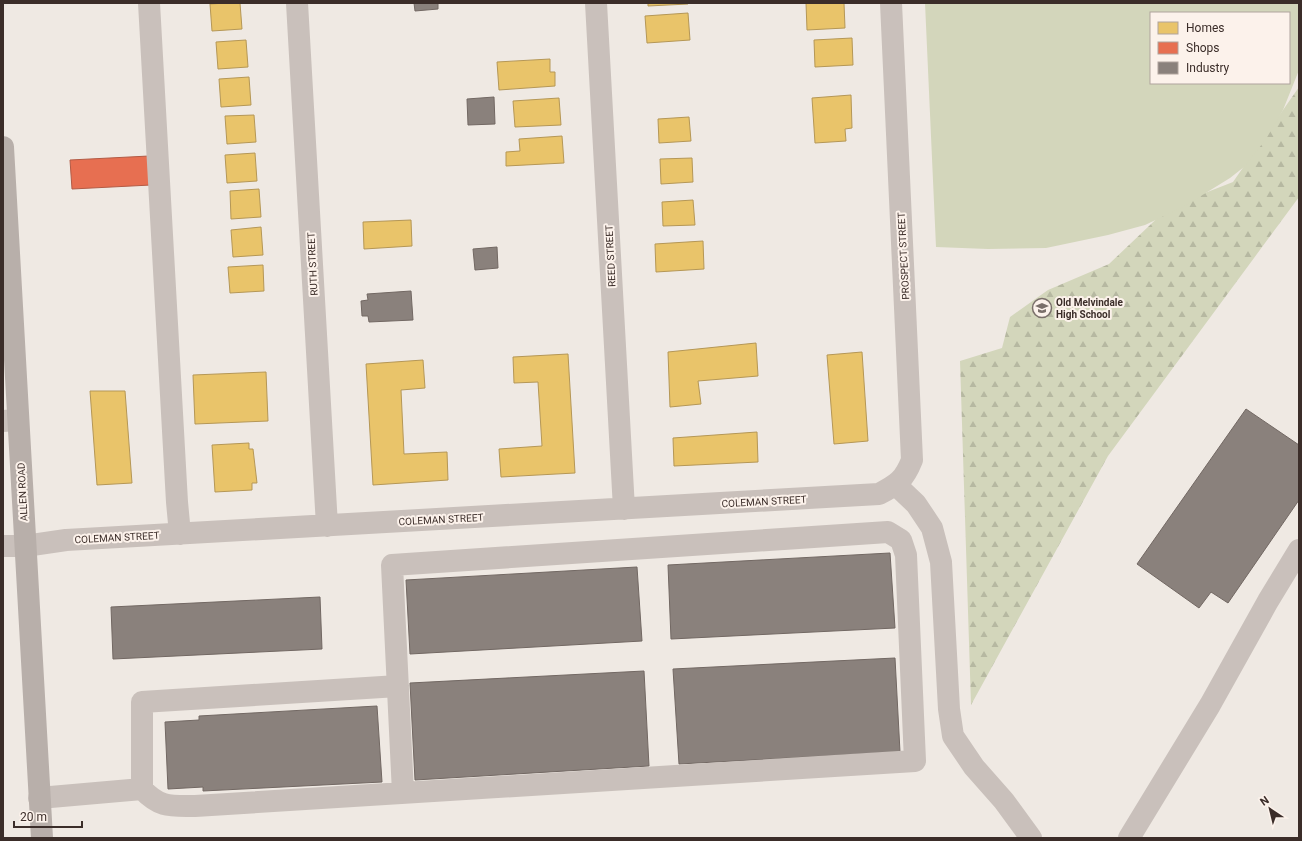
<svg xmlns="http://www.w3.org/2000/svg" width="1302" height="841" viewBox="0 0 1302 841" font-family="Roboto,sans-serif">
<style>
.forest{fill:url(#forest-firs)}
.garden{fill:#d3d6bb;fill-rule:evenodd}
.homes{fill:#e9c46a;stroke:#b59756}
.shops{fill:#e76f51;stroke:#b35b45}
.industry{fill:#8a817c;stroke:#726863}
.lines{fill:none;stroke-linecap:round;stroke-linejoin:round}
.minor{stroke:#c9c0bb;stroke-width:22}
.major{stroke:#b8afaa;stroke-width:22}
.labels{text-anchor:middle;stroke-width:4;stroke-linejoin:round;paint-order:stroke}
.street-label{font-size:10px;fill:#3b2d29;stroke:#fcf2eb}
.poi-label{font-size:10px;font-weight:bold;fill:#3b2d29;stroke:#fcf2eb;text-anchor:start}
</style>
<defs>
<pattern id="forest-firs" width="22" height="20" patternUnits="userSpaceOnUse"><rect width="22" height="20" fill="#d3d6bb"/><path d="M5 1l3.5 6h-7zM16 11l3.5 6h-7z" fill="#b6b8a1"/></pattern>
</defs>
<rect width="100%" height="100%" fill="#efe9e3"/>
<path class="forest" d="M1299 87V197L1108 456 971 705 960 361 1002 348 1010 317 1048 290 1109 264 1169 207 1233 182Z"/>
<path class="garden" d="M925 3H1299V70L1283 110 1266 139 1244 167 1230 178 1183 207 1145 225 1108 235 1046 248 988 249 936 247ZM1151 13H1289V83H1151Z"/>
<path class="homes" d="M226 3H240L242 29 212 31 210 4Z
M648 3H688V4L648 6Z
M806 3H844L845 28 807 30Z
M688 13 690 40 647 43 645 16Z
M852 38 853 65 815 67 814 40Z
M246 40 248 67 218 69 216 42Z
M550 59V72H555V86L499 90 497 62Z
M249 77 251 105 221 107 219 79Z
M851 95 852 128 845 129 846 141 815 143 812 98Z
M559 98 561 125 515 127 513 101Z
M254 115 256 142 227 144 225 116Z
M689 117 691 141 659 143 658 119Z
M562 136 564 163 506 166V152L520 151 519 139Z
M255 153 257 181 227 183 225 155Z
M692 158 693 182 661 184 660 159Z
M259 189 261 217 231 219 230 191Z
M693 200 695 225 663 226 662 202Z
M411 220 412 246 364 249 363 222Z
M261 227 263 255 233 257 231 230Z
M703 241 704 269 656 272 655 244Z
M263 265 264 291 230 293 228 267Z
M756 343 758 376 698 381 701 404 670 407 668 352Z
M862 352 868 441 834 444 827 355Z
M568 354 575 473 501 477 499 449 542 446 538 382 514 383 513 357Z
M423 360 425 388 401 390 404 454 447 452 448 480 373 485 366 364Z
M266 372 268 421 195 424 193 375Z
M90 391H125L132 483 97 485Z
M757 432 758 462 674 466 673 438Z
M249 443V449H253L257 483H252V490L215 492 212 445Z"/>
<path class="shops" d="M149 156 151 185 72 189 70 160Z"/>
<path class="industry" d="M414 3H438V9L415 11Z
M494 97 495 124 468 125 467 99Z
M497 247 498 268 475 270 473 249Z
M411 291 413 320 369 322 368 316H362L361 301 368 300 367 294Z
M1246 409 1299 445V500L1228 603 1211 592 1199 608 1137 564Z
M890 553 895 628 671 639 668 565Z
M637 567 642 641 410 654 406 580Z
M320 597 322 649 113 659 111 607Z
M895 658 900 752 679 764 673 669Z
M644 671 649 766 415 780 410 683Z
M377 706 382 782 203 791V787L168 789 165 722 199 720V716Z"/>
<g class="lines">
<path class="minor" d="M149 3 177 502 180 534
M297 3 327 526
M596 3 624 509
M3 421 18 420
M896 485 916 504 932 528 941 562 949 709 953 736 974 767 1004 801 1031 838
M3 546H25L66 540 879 494C898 484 904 480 912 460L891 3
M142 789V702L398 686
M39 798 142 789C160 808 170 806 195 806L915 761 906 555 901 540 888 532 392 565 403 793
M1129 838 1210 705 1268 601 1299 550"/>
<path class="major" d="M3 147 42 838"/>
</g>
<defs>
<g id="school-ring" transform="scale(1)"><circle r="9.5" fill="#fcf2eb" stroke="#7a6f6a" stroke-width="1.5"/><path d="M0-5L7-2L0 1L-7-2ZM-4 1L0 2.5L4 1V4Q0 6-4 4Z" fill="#7a6f6a"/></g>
</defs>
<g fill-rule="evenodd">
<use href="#school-ring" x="1042" y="308"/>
</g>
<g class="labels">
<g class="street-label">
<text transform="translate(610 256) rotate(-93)" y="4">REED STREET</text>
<text transform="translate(903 256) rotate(-93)" y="4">PROSPECT STREET</text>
<text transform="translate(312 264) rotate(-93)" y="4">RUTH STREET</text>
<text transform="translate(22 492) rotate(-93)" y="4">ALLEN ROAD</text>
<text transform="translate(764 501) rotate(-3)" y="4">COLEMAN STREET</text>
<text transform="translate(441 519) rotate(-3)" y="4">COLEMAN STREET</text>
<text transform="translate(117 537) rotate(-3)" y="4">COLEMAN STREET</text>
</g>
<g class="poi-label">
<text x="1056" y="306">Old Melvindale<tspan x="1056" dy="12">High School</tspan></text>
</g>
</g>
<rect width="1302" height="841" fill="none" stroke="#3b2d29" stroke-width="8"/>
<rect x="1150" y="12" width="140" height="72" fill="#fcf2eb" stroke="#afa39d"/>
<rect x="1158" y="22" width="20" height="12" fill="#e9c46a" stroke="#afa39d"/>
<text x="1186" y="32" font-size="12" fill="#3b2d29">Homes</text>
<rect x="1158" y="42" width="20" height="12" fill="#e76f51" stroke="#afa39d"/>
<text x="1186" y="52" font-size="12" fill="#3b2d29">Shops</text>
<rect x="1158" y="62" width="20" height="12" fill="#8a817c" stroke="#afa39d"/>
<text x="1186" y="72" font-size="12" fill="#3b2d29">Industry</text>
<g transform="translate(1270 809) rotate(325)" stroke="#fcf2eb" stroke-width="3" paint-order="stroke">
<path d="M0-3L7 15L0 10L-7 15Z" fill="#3b2d29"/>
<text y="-6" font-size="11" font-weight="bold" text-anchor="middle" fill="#3b2d29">N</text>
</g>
<path d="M14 821v6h68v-6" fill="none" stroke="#3b2d29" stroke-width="2"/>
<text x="20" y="821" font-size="12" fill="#3b2d29" stroke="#fcf2eb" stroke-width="3" paint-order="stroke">20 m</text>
</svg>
